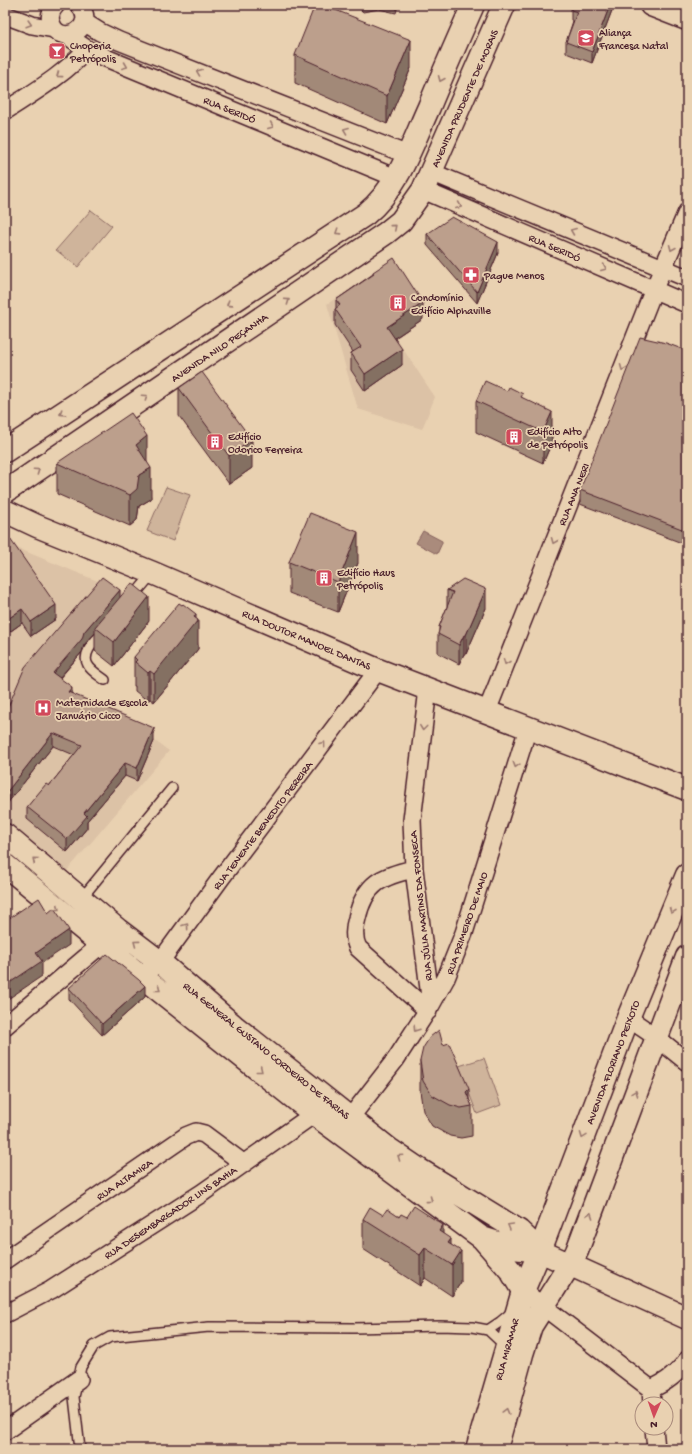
<svg xmlns="http://www.w3.org/2000/svg" width="692" height="1454" viewBox="0 0 692 1454" font-family="'Gochi Hand',sans-serif">
<style>
.built{fill:#dcc2a6}
.green{fill:#cfb49b;stroke:#8c6a63}
.water{fill:#aa8b7c;stroke:#84605c}
.lines{fill:none;stroke-linecap:round;stroke-linejoin:round}
.lane-casing{stroke:#4a1f2b;stroke-width:12}
.street-casing{stroke:#4a1f2b;stroke-width:20}
.secondary-casing{stroke:#4a1f2b;stroke-width:25}
.primary-casing{stroke:#4a1f2b;stroke-width:25}
.lane{stroke:#e9d1b1;stroke-width:9}
.street{stroke:#e9d1b1;stroke-width:17}
.secondary{stroke:#e9d1b1;stroke-width:22}
.primary{stroke:#e9d1b1;stroke-width:22}
.wall{fill:#a28978;stroke:#4a1f2b}
.shaded-wall{fill:#846f62;stroke:#4a1f2b}
.building{fill:#bc9f8c;stroke:#4a1f2b}
.oneway{stroke:#9a786e}
.labels{text-anchor:middle;stroke-width:3.5;stroke-linejoin:round;paint-order:stroke}
.poi-label{font-size:11px;fill:#4a1f2b;stroke:#e9d1b1;text-anchor:start}
.street-label{font-size:11px;fill:#4a1f2b;stroke:#e9d1b1}
</style>
<rect width="100%" height="100%" fill="#e9d1b1"/>
<filter id="ink" filterUnits="userSpaceOnUse"><feTurbulence type="fractalNoise" baseFrequency=".025" numOctaves="2"/><feDisplacementMap in="SourceGraphic" scale="8" xChannelSelector="R" yChannelSelector="G"/><feConvolveMatrix kernelMatrix="1 2 1 2 8 2 1 2 1" color-interpolation-filters="sRGB"/></filter>
<g filter="url(#ink)">
<path class="built" d="M359 283 435 397 422 429 358 409 327 304Z
M5 543 129 594 53 685 141 731 169 751 66 872 5 822Z"/>
<path class="green" d="M91 210 112 226 78 267 56 250Z
M166 487 190 495 173 541 147 531Z
M484 1058 501 1105 477 1114 459 1066Z"/>
<path class="water" d="M423 531 442 541V543L437 554 416 543Z"/>
<g class="lines">
<g class="lane-casing">
<path id="lane" d="M132 598 153 573
M103 632C96 640 81 653 88 665 91 671 100 676 105 680
M81 899 172 788
M488 1330 500 1322 512 1312
M80 1449 74 1397 81 1367 94 1346 110 1337 209 1327 354 1328 440 1326 472 1327 488 1330 505 1346"/>
</g>
<g class="street-casing">
<path id="street" d="M56 5C51 10 49 15 51 22 58 49 100 28 79 5
M5 15 32 25 54 29
M84 22 100 32 119 41 408 155
M66 35 87 49 106 58 396 178
M5 111C34 92 64 75 87 49
M431 172 687 278
M423 190 687 304
M428 689 412 820 414 869 431 1005
M487 711 654 289 687 212
M414 869C382 876 365 883 357 918 354 928 353 938 358 948L428 1011
M150 969 160 962 221 878 378 670
M628 1018 656 1037 687 1062
M5 1026 110 937
M350 1118 396 1059 431 1005 446 978 464 933 528 728
M5 1260 186 1136 196 1132 204 1134 243 1163
M523 1291 651 1389
M5 1314 51 1290 202 1193 314 1114 322 1106
M652 1404 651 1389C667 1382 677 1374 687 1360
M654 1428 656 1449
M5 1431 79 1379"/>
</g>
<g class="secondary-casing">
<path id="secondary" d="M651 5 687 19
M5 511 37 526 153 573 378 670 687 789
M477 1449 523 1291 540 1251 628 1018 687 875
M496 1449 522 1354 531 1326 572 1261 577 1251 687 957"/>
</g>
<g class="primary-casing">
<path id="primary" d="M5 451 366 214C399 187 412 144 429 107 443 73 458 39 473 5
M5 492 386 233 401 221 423 190 504 5
M5 835 118 930 160 962 234 1026 389 1149 420 1170 519 1231 540 1251 687 1318
M5 865 101 944 314 1114 482 1238 513 1248 540 1251
M483 1239 511 1271 523 1291"/>
</g>
<use href="#lane" class="lane"/>
<use href="#street" class="street"/>
<use href="#secondary" class="secondary"/>
<use href="#primary" class="primary"/>
</g>
<path class="wall" d="M357 5H398L396 13 379 9 363 12Z
M614 5 592 63 566 53V42L573 21 571 20V10Z
M295 55 411 68 387 124 295 83Z
M427 234 498 253 477 303 427 245Z
M373 272 423 319 395 338 402 365 365 391 351 370V353L353 352 335 325V309L336 308V300L373 274Z
M687 351V545L580 504V490Z
M179 388 252 468 229 484 179 416Z
M523 398 552 442 543 463 476 432V401Z
M147 462 151 499 139 506 137 520 130 526 57 494V463Z
M5 538 56 619 31 636 22 623 7 634 8 650 5 652Z
M289 562 358 563 338 612 289 593Z
M447 590 486 608 466 654H464L459 664 438 653V634L439 632V627L447 607Z
M120 597 149 621 114 666 95 651V633L84 645 82 652 60 678 72 694 154 741 137 781 125 776 87 821V828L67 852 27 819V807L49 786 74 755 53 746 6 805H5V714Z
M196 619 198 649 154 702 150 699 148 701 135 691V686H134V657Z
M69 988 145 997 102 1035 69 999Z
M443 1045 472 1106V1136L461 1138 450 1136 432 1126 423 1111 420 1091V1061Z
M383 1215 407 1217 443 1234 451 1245 461 1282 452 1296 425 1278 420 1286 363 1249V1219Z"/>
<path class="shaded-wall" d="M610 5H614L592 63V52Z
M411 40V68L387 124V96Z
M498 242V253L477 303V292Z
M423 303V319L387 343V327Z
M402 349V365L365 391V374Z
M552 412V442L543 463V432Z
M147 436V467L136 445Z
M252 440V468L229 484V456Z
M151 468V499L139 506 137 520 130 526V495L139 475Z
M358 532V563L338 612V582Z
M486 589V608L466 654V635Z
M120 590V603L95 627V633L84 645 82 652 53 685V673L84 632Z
M149 597V621L114 666V642Z
M56 605V619L31 636V622Z
M22 609V623L5 635V621Z
M196 614V623L198 620V649L154 702V674Z
M464 635V654L459 664V645Z
M8 636V650L5 652V639Z
M150 671V699L148 701V673Z
M72 687V700L68 692Z
M154 728V741L137 781V768Z
M53 733V746L6 805V793Z
M125 763V776L87 821V828L67 852V839L84 813Z
M69 930V945L42 963V976L5 1001V986L36 953Z
M145 986V997L102 1035V1024Z
M469 1089V1106L466 1092Z
M443 1225V1255L439 1231Z
M451 1239V1265L448 1243Z
M425 1248V1278L420 1286V1255Z
M461 1251V1282L452 1296V1265Z"/>
<path class="building" d="M315 5H323L411 40 387 96 295 55Z
M572 5H610L592 52 566 42 577 12 571 10Z
M452 217 498 242 477 292 427 234Z
M394 258 423 303 387 327 402 349 365 374 351 353 361 347 335 309 340 305 336 300 374 274 373 272Z
M640 337 666 343 687 351V531L580 490Z
M202 372 252 440 229 456 179 388Z
M485 381 507 391 509 387 523 394 521 397 552 412 543 432 476 401Z
M131 413 147 436 136 445 151 468 139 475 137 489 130 495 57 463Z
M310 513 358 532 338 582 289 562Z
M8 536 56 605 31 622 22 609 5 621V538Z
M102 577 120 590 84 632 82 639 53 673 72 687 68 692 154 728 137 768 125 763 84 813 87 816 67 839 27 807 46 784 49 786 82 745 53 733 6 793 5 792V714L25 667Z
M463 579 486 589 466 635H464L459 645 438 634 440 627H439L453 592 447 590Z
M132 583 149 597 114 642 95 627Z
M179 603 182 605 183 604 196 614 194 617 198 620 154 674 150 671 148 673 135 662 137 660 134 657Z
M5 632 8 636 5 639Z
M39 898 48 913 54 908 69 930 36 953 42 961 5 986V921Z
M107 954 139 980 145 986 102 1024 69 988Z
M439 1030 443 1045 449 1043 469 1089 466 1092 472 1106 461 1108 450 1105 432 1095 423 1081 420 1061 423 1048 430 1037Z
M414 1206 443 1225 439 1231 451 1239 448 1243 461 1251 452 1265 425 1248 420 1255 363 1219 370 1207 383 1215 387 1209 399 1217 401 1214 407 1217Z"/>
<defs><path id="oneway-chevron" d="M-2-3.5L2.5 0L-2 3.5" fill="none" stroke-width="1.6" stroke-linecap="round" stroke-linejoin="round"/></defs>
<g class="oneway">
<use href="#oneway-chevron" transform="translate(29 24) rotate(17)"/>
<use href="#oneway-chevron" transform="translate(125 66) rotate(22)"/>
<use href="#oneway-chevron" transform="translate(199 72) rotate(-159)"/>
<use href="#oneway-chevron" transform="translate(59 75) rotate(144)"/>
<use href="#oneway-chevron" transform="translate(441 79) rotate(113)"/>
<use href="#oneway-chevron" transform="translate(271 126) rotate(23)"/>
<use href="#oneway-chevron" transform="translate(346 130) rotate(-159)"/>
<use href="#oneway-chevron" transform="translate(459 206) rotate(23)"/>
<use href="#oneway-chevron" transform="translate(394 227) rotate(-41)"/>
<use href="#oneway-chevron" transform="translate(573 231) rotate(-158)"/>
<use href="#oneway-chevron" transform="translate(338 232) rotate(147)"/>
<use href="#oneway-chevron" transform="translate(672 248) rotate(113)"/>
<use href="#oneway-chevron" transform="translate(604 268) rotate(23)"/>
<use href="#oneway-chevron" transform="translate(287 301) rotate(-34)"/>
<use href="#oneway-chevron" transform="translate(229 304) rotate(147)"/>
<use href="#oneway-chevron" transform="translate(623 368) rotate(112)"/>
<use href="#oneway-chevron" transform="translate(145 397) rotate(-34)"/>
<use href="#oneway-chevron" transform="translate(62 413) rotate(147)"/>
<use href="#oneway-chevron" transform="translate(37 471) rotate(-34)"/>
<use href="#oneway-chevron" transform="translate(554 541) rotate(112)"/>
<use href="#oneway-chevron" transform="translate(506 662) rotate(112)"/>
<use href="#oneway-chevron" transform="translate(423 728) rotate(97)"/>
<use href="#oneway-chevron" transform="translate(323 744) rotate(-53)"/>
<use href="#oneway-chevron" transform="translate(516 765) rotate(107)"/>
<use href="#oneway-chevron" transform="translate(35 860) rotate(-140)"/>
<use href="#oneway-chevron" transform="translate(57 908) rotate(39)"/>
<use href="#oneway-chevron" transform="translate(672 911) rotate(112)"/>
<use href="#oneway-chevron" transform="translate(186 926) rotate(-54)"/>
<use href="#oneway-chevron" transform="translate(136 943) rotate(-143)"/>
<use href="#oneway-chevron" transform="translate(158 989) rotate(39)"/>
<use href="#oneway-chevron" transform="translate(416 1029) rotate(123)"/>
<use href="#oneway-chevron" transform="translate(260 1070) rotate(39)"/>
<use href="#oneway-chevron" transform="translate(635 1093) rotate(-70)"/>
<use href="#oneway-chevron" transform="translate(583 1136) rotate(111)"/>
<use href="#oneway-chevron" transform="translate(400 1157) rotate(-145)"/>
<use href="#oneway-chevron" transform="translate(430 1200) rotate(36)"/>
<use href="#oneway-chevron" transform="translate(590 1215) rotate(-70)"/>
<use href="#oneway-chevron" transform="translate(510 1226) rotate(-150)"/>
<use href="#oneway-chevron" transform="translate(506 1411) rotate(-75)"/>
</g>
</g>
<defs>
<g id="school-square" transform="scale(0.9)"><rect x="-9" y="-9" width="18" height="18" rx="4" fill="#d1495b" stroke="#e9d1b1"/><path d="M0-5L7-2L0 1L-7-2ZM-4 1L0 2.5L4 1V4Q0 6-4 4Z" fill="#fff"/></g>
<g id="bar-square" transform="scale(0.9)"><rect x="-9" y="-9" width="18" height="18" rx="4" fill="#d1495b" stroke="#e9d1b1"/><path d="M-6-5H6L.8 .8V4.5H3.5V6h-7V4.5H-.8V.8Z" fill="#fff"/></g>
<g id="pharmacy-square" transform="scale(0.9)"><rect x="-9" y="-9" width="18" height="18" rx="4" fill="#d1495b" stroke="#e9d1b1"/><path d="M-2-6h4v4h4v4h-4v4h-4v-4h-4v-4h4Z" fill="#fff"/></g>
<g id="building-square" transform="scale(0.9)"><rect x="-9" y="-9" width="18" height="18" rx="4" fill="#d1495b" stroke="#e9d1b1"/><path d="M-4-6H4V6H1V3H-1V6H-4ZM-2.5-4.3h1.7v1.8h-1.7ZM.8-4.3h1.7v1.8H.8ZM-2.5-1h1.7V.8h-1.7ZM.8-1h1.7V.8H.8Z" fill="#fff"/></g>
<g id="hospital-square" transform="scale(0.9)"><rect x="-9" y="-9" width="18" height="18" rx="4" fill="#d1495b" stroke="#e9d1b1"/><path d="M-5-5h3v3.5h4V-5h3V5h-3V1.5h-4V5h-3Z" fill="#fff"/></g>
</defs>
<g fill-rule="evenodd">
<use href="#school-square" x="586" y="38"/>
<use href="#bar-square" x="57" y="51"/>
<use href="#pharmacy-square" x="471" y="275"/>
<use href="#building-square" x="398" y="303"/>
<use href="#building-square" x="514" y="437"/>
<use href="#building-square" x="215" y="442"/>
<use href="#building-square" x="324" y="578"/>
<use href="#hospital-square" x="43" y="708"/>
</g>
<g class="labels">
<g class="poi-label">
<text x="599" y="36">Aliança<tspan x="599" dy="13">Francesa Natal</tspan></text>
<text x="70" y="49">Choperia<tspan x="70" dy="13">Petrópolis</tspan></text>
<text x="484" y="279">Pague Menos</text>
<text x="411" y="301">Condomínio<tspan x="411" dy="13">Edifício Alphaville</tspan></text>
<text x="527" y="435">Edifício Alto<tspan x="527" dy="13">de Petrópolis</tspan></text>
<text x="228" y="440">Edifício<tspan x="228" dy="13">Odorico Ferreira</tspan></text>
<text x="337" y="576">Edifício Haus<tspan x="337" dy="13">Petrópolis</tspan></text>
<text x="56" y="706">Maternidade Escola<tspan x="56" dy="13">Januário Cicco</tspan></text>
</g>
<g class="street-label">
<text transform="translate(464 98) rotate(-66)" y="4">AVENIDA PRUDENTE DE MORAIS</text>
<text transform="translate(230 109) rotate(22)" y="4">RUA SERIDÓ</text>
<text transform="translate(555 247) rotate(23)" y="4">RUA SERIDÓ</text>
<text transform="translate(219 347) rotate(-34)" y="4">AVENIDA NILO PEÇANHA</text>
<text transform="translate(573 494) rotate(-68)" y="4">RUA ANA NERI</text>
<text transform="translate(307 639) rotate(23)" y="4">RUA DOUTOR MANOEL DANTAS</text>
<text transform="translate(262 825) rotate(-53)" y="4">RUA TENENTE BENEDITO PEREIRA</text>
<text transform="translate(420 906) rotate(-96)" y="4">RUA JÚLIA MARTINS DA FONSECA</text>
<text transform="translate(466 923) rotate(-71)" y="4">RUA PRIMEIRO DE MAIO</text>
<text transform="translate(267 1050) rotate(39)" y="4">RUA GENERAL GUSTAVO CORDEIRO DE FARIAS</text>
<text transform="translate(612 1062) rotate(-69)" y="4">AVENIDA FLORIANO PEIXOTO</text>
<text transform="translate(124 1179) rotate(-34)" y="4">RUA ALTAMIRA</text>
<text transform="translate(170 1212) rotate(-34)" y="4">RUA DESEMBARGADOR LINS BAHIA</text>
<text transform="translate(506 1349) rotate(-74)" y="4">RUA MIRAMAR</text>
</g>
</g>
<rect width="692" height="1454" fill="none" stroke="#e9d1b1" stroke-width="20"/>
<rect x="10" y="10" width="672" height="1434" fill="none" stroke="#4a1f2b" stroke-width="1.5" filter="url(#ink)"/>
<g transform="translate(654 1416) rotate(182)"><circle r="19" fill="#e9d1b1" stroke="#a98a7b"/>
<path d="M0-3L7 15L0 10L-7 15Z" fill="#d1495b"/>
<text y="-6" font-size="11" font-weight="bold" text-anchor="middle" fill="#4a1f2b">N</text>
</g>
</svg>
